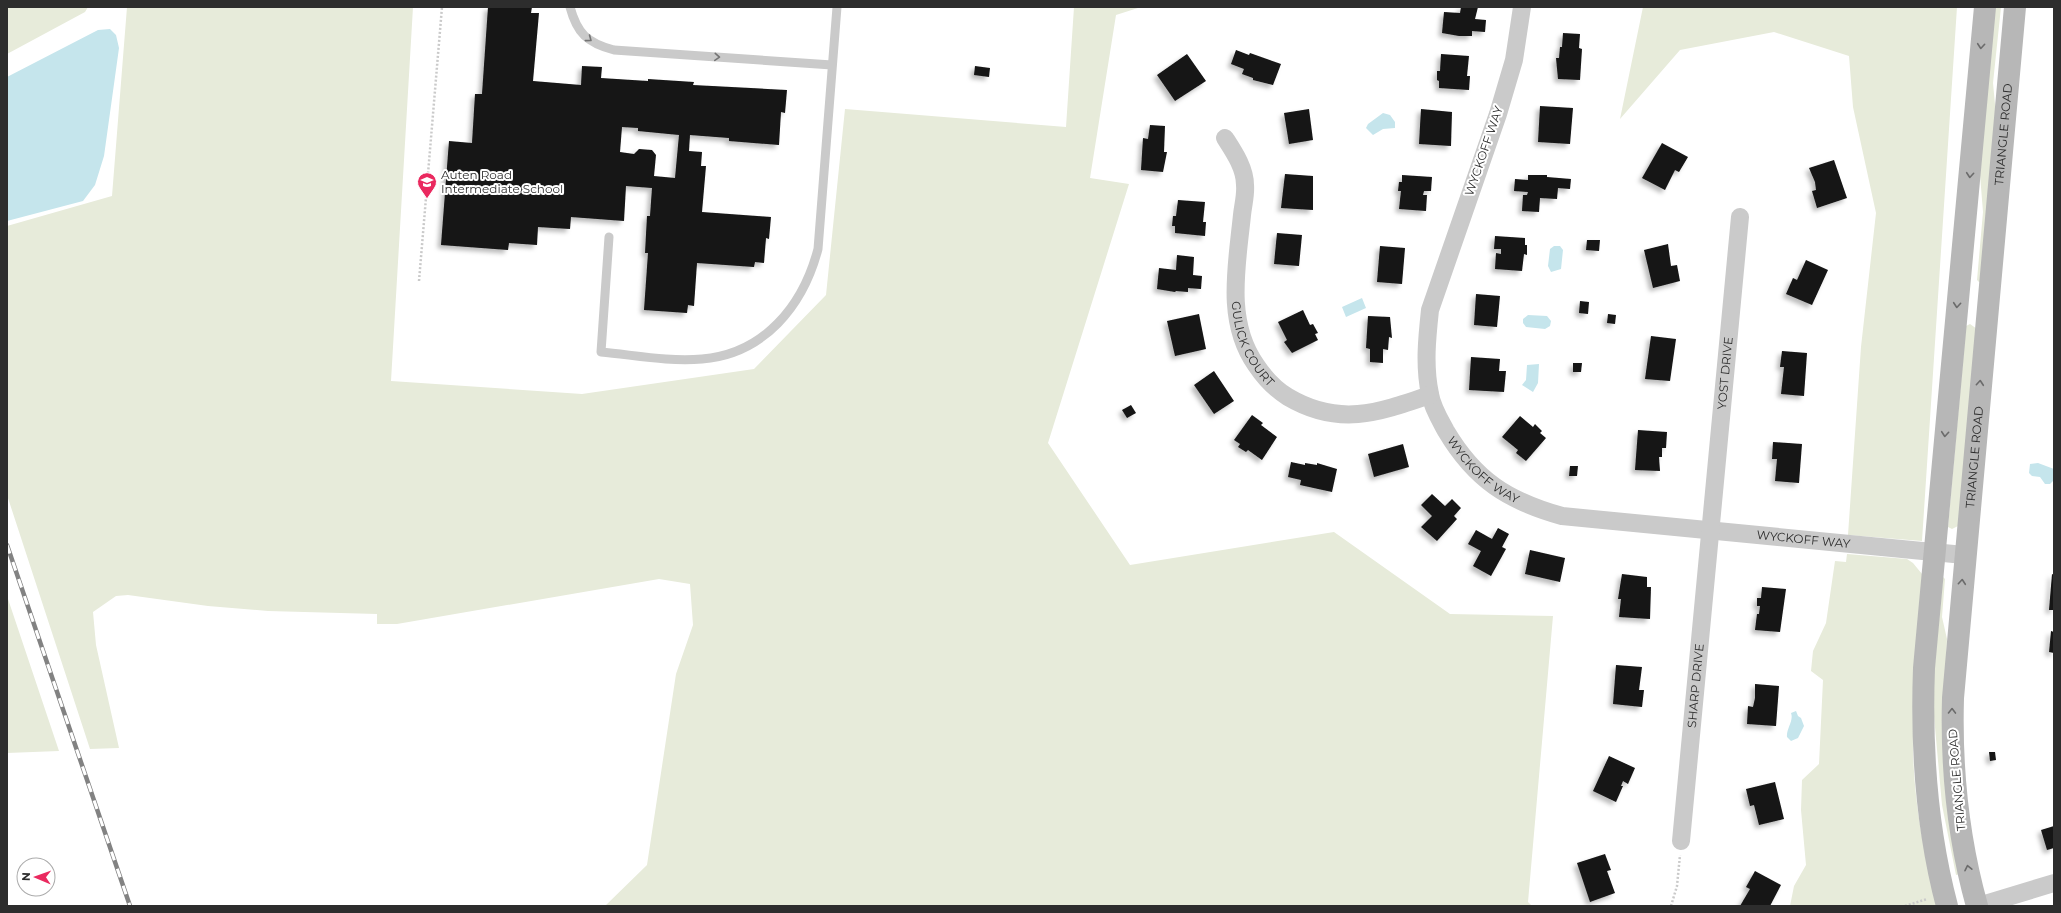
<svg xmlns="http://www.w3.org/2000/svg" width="2061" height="913" viewBox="0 0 2061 913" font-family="Montserrat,sans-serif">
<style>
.green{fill:#e7ebda}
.water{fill:#c5e5ec}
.building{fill:#141414;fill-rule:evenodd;filter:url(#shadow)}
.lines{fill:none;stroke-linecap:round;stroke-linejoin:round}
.path{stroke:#cacaca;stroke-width:2.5;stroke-dasharray:2 2;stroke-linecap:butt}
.lane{stroke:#cacaca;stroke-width:9}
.street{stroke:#cacaca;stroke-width:18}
.secondary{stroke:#b7b7b7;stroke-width:22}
.rail-casing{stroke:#828282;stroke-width:4.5}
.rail{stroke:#fff;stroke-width:3;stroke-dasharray:9;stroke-linecap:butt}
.oneway{stroke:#747474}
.oneway2{stroke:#6b6b6b}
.labels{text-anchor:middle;stroke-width:4;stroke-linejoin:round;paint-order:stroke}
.street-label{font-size:12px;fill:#2d2d2d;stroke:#fff}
.poi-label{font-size:12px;fill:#2d2d2d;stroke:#fff;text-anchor:start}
</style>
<defs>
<filter id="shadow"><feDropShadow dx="-3.5" dy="3.5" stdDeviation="2" flood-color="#0004"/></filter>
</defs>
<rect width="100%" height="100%" fill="#fff"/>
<path class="green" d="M7 7H88L85 12 7 54Z
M127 7H413L391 381 582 394 754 369 826 295 845 109 1066 127 1074 7H1141L1116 15 1090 178 1129 184 1048 443 1130 565 1334 532 1450 614 1553 616 1528 902 1532 906H605L647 865 676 674 693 625 690 584 659 579 397 624H377V614L268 611 208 606 128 595 116 596 93 612 96 645 119 748 90 749 7 495V226L112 196Z
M1643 7H1957L1922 541 1848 535 1861 347 1876 213 1853 107 1849 56 1774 32 1680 50 1620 119Z
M1994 7H2001L1993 83 1996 115 1981 282H1979L1977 280 1983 212 1979 162Z
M1970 324 1977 329 1958 526 1952 529 1948 527 1966 326Z
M1847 554 1907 559 1913 563 1922 574C1919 627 1913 681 1913 735 1912 792 1923 850 1937 906H1790L1794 886 1806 865 1801 810 1802 780 1819 764 1823 680 1811 671 1813 651 1826 623 1835 561 1846 562Z
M1943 577 1945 579 1942 617 1947 639 1943 729 1960 874 1956 875 1942 805 1932 694Z
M7 596 59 751 7 753Z"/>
<path class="water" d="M110 29 116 35 119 48 104 156 95 185 83 201 7 221V77L98 30Z
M1383 113 1390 115 1395 122V128L1383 129 1373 135 1366 128 1368 124Z
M1554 246H1560L1563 250 1561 269 1551 272 1548 266 1550 249Z
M1362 298 1366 308 1346 317 1342 307Z
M1528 315 1547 316 1551 321 1550 326 1545 329 1526 327 1523 323V319Z
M1539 364 1538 383 1533 392 1522 385 1526 380 1527 365Z
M2038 463 2054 469V480L2050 484H2045L2040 477 2032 476 2029 473 2030 464Z
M1796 711 1798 716 1801 718 1804 726 1798 738 1791 741 1787 737C1786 729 1794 721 1791 713Z"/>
<path class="building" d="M488 7H532L531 13H539L533 81 581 85 582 66 602 67 601 78 648 81V79L694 82 693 85 787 90 785 113 781 112 779 145 729 141V138L690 135 689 151 702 152 701 166H706L702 212 771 217 769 239 766 238 764 263 755 262 754 267 697 263 694 306 688 305 687 313 644 310 648 253H645L647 216H650L652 188 626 186 624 221 571 217 570 229 538 227 537 245 509 243 508 250 441 245 449 141 472 143 475 94H482ZM622 127 638 128V131L679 135 675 178 654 176 656 155 652 150 639 149 634 154 620 152Z
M1461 7H1478L1475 19 1486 20 1485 32 1472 31V36H1459L1442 33 1444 12 1460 13Z
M1563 33 1580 34 1579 48 1582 49 1580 80 1558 79 1556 58H1559L1560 47H1562Z
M1236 50 1249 55 1250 53 1281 64 1273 85 1253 80V78L1242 74 1244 69 1231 64Z
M1187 54 1206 81 1175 101 1157 75Z
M1441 54 1469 56 1467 76H1470L1469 90 1439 88V81L1437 80V71H1440Z
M975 66 990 68 989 77 974 75Z
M1540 106 1573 108 1570 144 1538 142Z
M1309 109 1313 140 1289 144 1284 113Z
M1421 109 1452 112 1451 146 1419 144Z
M1150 125 1165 126 1164 152H1167L1163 172 1141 170 1143 138 1148 139Z
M1662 143 1688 157 1679 172 1675 170 1665 190 1642 178Z
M1834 160 1847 198 1817 208 1812 191 1816 190 1815 182 1809 168Z
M1285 174 1313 176V210L1281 208Z
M1402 175 1432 177 1431 191H1424L1423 195H1427L1426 211 1399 209 1401 191H1398L1399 182H1402Z
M1528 175H1547V177L1571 179 1570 189 1558 188 1557 199 1540 198 1539 212 1522 211 1523 195H1527L1528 192 1514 191 1515 179 1528 180Z
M1178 200 1205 202 1203 222H1206L1205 236 1175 233V226H1172L1173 216H1176Z
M1277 233 1302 235 1299 266 1274 264Z
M1495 236 1525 238V245H1527V255L1524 254 1522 271 1495 269 1496 253 1501 254V249H1494Z
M1587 240H1600L1599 251 1586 250Z
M1668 244 1671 266 1677 265 1680 281 1653 288 1644 250Z
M1380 246 1405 248 1402 284 1377 282Z
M1177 255 1194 257 1193 275 1202 276 1201 289 1188 288V292L1176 291 1175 292 1157 289 1159 268 1176 270Z
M1806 260 1828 270 1812 305 1786 294 1793 278 1797 280Z
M1476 294 1500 296 1497 327 1474 325Z
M1580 301 1589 302 1588 314 1579 313Z
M1303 310 1310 325 1313 324 1318 333 1315 334 1318 340 1292 353 1284 342 1287 340 1278 322Z
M1199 314 1206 349 1175 356 1167 321Z
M1608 314 1616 315 1615 324 1607 323Z
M1368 316 1390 317 1392 338 1389 337 1388 350 1383 349V363L1370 362V349L1366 348Z
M1651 336 1676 339 1670 381 1645 379Z
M1782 351 1807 353 1804 396 1781 394 1784 367H1780Z
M1471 357 1500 359 1499 371H1506L1504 392 1469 390Z
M1573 363H1582L1581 372H1573Z
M1214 371 1234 401 1214 414 1194 385Z
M1131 405 1136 413 1127 418 1122 410Z
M1252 415 1263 423 1261 425 1277 437 1262 460 1248 450 1246 452 1238 447 1240 444 1234 440Z
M1520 416 1533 427 1535 424 1542 431 1540 433 1546 438 1526 461 1516 453 1518 450 1502 437Z
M1638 430 1667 432 1666 448H1662V457H1659L1660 471 1635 470Z
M1773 442 1802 444 1799 483 1775 481 1777 459H1772Z
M1403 444 1409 467 1374 477 1368 454Z
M1291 462 1305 465V463L1317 465V463L1337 469 1332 492 1300 485 1301 480 1288 477Z
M1570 466H1578L1577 476H1569Z
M1432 494 1445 506 1452 499 1461 508 1454 516 1457 519 1437 541 1421 527 1432 516 1421 505Z
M1498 528 1509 534 1502 547 1506 549 1491 576 1473 566 1481 551 1468 544 1476 530 1492 539Z
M1530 550 1565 558 1560 582 1525 574Z
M1622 574 1647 577V587H1651L1650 619 1619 617 1621 599H1618Z
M2052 574 2054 575V610H2049Z
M1762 587 1786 589 1780 632 1755 630 1757 614H1759L1760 606H1757V598H1761Z
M2051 631 2054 632V653L2049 652Z
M1616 665 1642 667 1639 690H1644L1642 707 1613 704Z
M1755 684 1779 686 1776 726 1747 724 1748 706 1753 707 1755 698Z
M1989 752H1995L1996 760 1990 761Z
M1609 756 1635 768 1628 784 1623 781 1621 786H1623L1616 802 1593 791Z
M1775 782 1784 819 1759 825 1754 805 1750 806 1746 789Z
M2054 826V848L2047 850 2041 830Z
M1605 854 1611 870 1607 871 1615 893 1590 902 1577 863Z
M1755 871 1781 885 1770 906H1740L1750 889 1746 887Z"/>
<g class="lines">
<path class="path" d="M419 281 442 7
M1671 906 1677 886 1680 855
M1905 906 1927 899"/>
<path class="lane" d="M570 7C577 33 587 43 614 50L832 65
M609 237 601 352C634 355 669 362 702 359 764 354 803 306 818 249L837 7"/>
<g class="street">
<path id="s1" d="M1522 7 1514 60 1498 114 1430 310C1427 338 1424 366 1430 394 1432 407 1440 420 1446 431 1475 480 1508 501 1562 516L1964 555"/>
<path id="s2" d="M1225 138C1234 152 1245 168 1245 185 1246 195 1243 205 1242 215 1237 265 1225 321 1256 365 1264 377 1275 389 1288 397 1339 427 1378 413 1430 395"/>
<path id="s3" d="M1681 841 1740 217"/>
<path d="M1978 906 2054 883"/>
</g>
<g class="secondary">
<path d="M1947 906C1926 827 1921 749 1924 668L1985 7"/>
<path id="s4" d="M1977 906C1958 838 1951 768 1953 698L2015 7"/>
</g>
<g class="rail-casing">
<path id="rail" d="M7 545 130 906"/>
</g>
<use href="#rail" class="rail"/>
</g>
<defs><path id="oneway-chevron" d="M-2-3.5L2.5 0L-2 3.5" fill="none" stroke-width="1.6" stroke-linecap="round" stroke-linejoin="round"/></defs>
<g class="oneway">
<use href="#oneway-chevron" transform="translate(589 39) rotate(37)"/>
<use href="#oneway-chevron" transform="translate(717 57) rotate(4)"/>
</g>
<g class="oneway2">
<use href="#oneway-chevron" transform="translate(1981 46) rotate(95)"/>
<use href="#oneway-chevron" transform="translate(1970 175) rotate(95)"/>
<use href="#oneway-chevron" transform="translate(1957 305) rotate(95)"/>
<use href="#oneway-chevron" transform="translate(1980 383) rotate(-85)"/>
<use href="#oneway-chevron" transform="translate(1945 434) rotate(95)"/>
<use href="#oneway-chevron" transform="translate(1962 582) rotate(-85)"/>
<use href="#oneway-chevron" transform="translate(1952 711) rotate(-89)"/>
<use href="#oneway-chevron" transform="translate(1968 868) rotate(-102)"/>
</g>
<defs>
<g id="school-pin" transform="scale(1)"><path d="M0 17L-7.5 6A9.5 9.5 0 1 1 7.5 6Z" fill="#ea295f" stroke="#fff"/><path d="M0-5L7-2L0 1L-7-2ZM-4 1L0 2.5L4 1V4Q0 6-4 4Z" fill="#fff"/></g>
</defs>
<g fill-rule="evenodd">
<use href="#school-pin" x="427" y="182"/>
</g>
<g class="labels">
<g class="street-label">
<text dy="4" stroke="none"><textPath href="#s4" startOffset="776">TRIANGLE ROAD</textPath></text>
<text transform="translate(1484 151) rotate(-71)" y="4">WYCKOFF WAY</text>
<text dy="4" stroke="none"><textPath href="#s2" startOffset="215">GULICK COURT</textPath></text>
<text dy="4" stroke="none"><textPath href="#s3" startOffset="470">YOST DRIVE</textPath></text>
<text dy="4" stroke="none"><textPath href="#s4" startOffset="452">TRIANGLE ROAD</textPath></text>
<text dy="4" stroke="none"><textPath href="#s1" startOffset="497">WYCKOFF WAY</textPath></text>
<text dy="4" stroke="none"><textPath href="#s1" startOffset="833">WYCKOFF WAY</textPath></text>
<text dy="4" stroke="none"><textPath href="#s3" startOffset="156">SHARP DRIVE</textPath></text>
<text transform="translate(1957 780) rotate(-95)" y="4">TRIANGLE ROAD</text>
</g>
<g class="poi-label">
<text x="441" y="179">Auten Road<tspan x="441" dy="14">Intermediate School</tspan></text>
</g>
</g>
<rect width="2061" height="913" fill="none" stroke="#2d2d2d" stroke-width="16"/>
<g transform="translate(36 877) rotate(272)"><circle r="19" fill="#ffffff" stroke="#ababab"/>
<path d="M0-3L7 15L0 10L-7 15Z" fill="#ea295f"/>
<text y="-6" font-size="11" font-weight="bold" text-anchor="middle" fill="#2d2d2d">N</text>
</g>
</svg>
